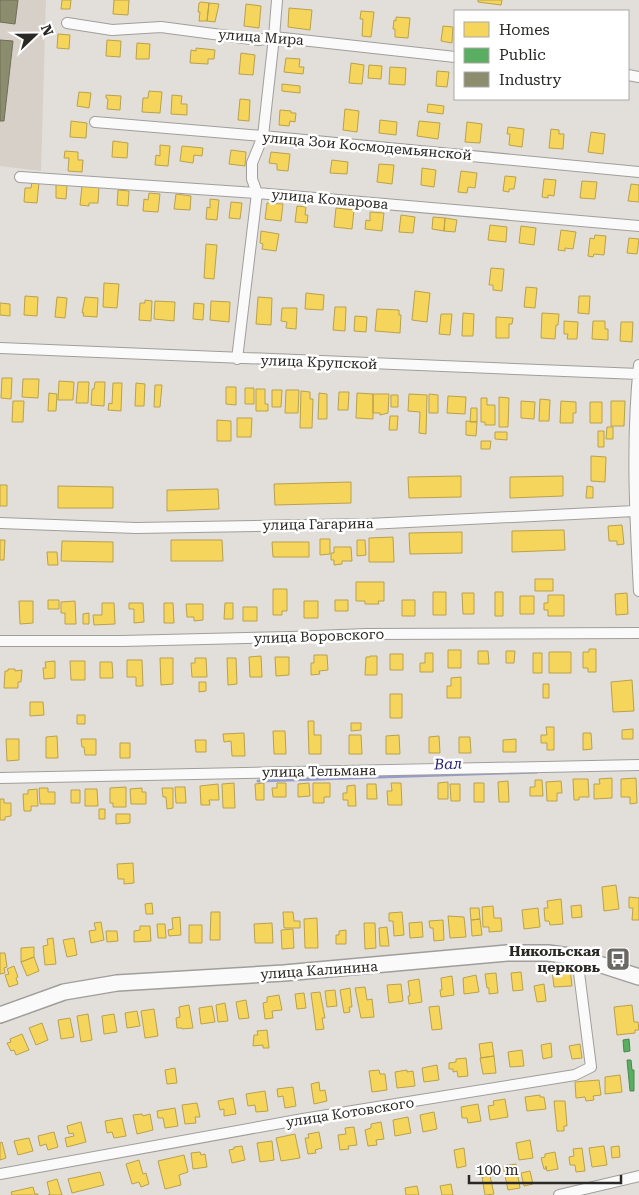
<svg xmlns="http://www.w3.org/2000/svg" width="639" height="1195" viewBox="0 0 639 1195" font-family="'Roboto Serif',serif">
<style>
.built{fill:#d7d0c8}
.homes{fill:#f6d55c;stroke:#b9a14c}
.public{fill:#5aae61;stroke:#4c864f}
.industry{fill:#8c8c6e;stroke:#6f6e58}
.lines{fill:none;stroke-linecap:round;stroke-linejoin:round}
.stream{stroke:#969ccc;stroke-width:3}
.street-casing{stroke:#a09e9b;stroke-width:12}
.secondary-casing{stroke:#a09e9b;stroke-width:18}
.street{stroke:#fbfafa;stroke-width:10}
.secondary{stroke:#fbfafa;stroke-width:15}
.labels{text-anchor:middle;stroke-width:5;stroke-linejoin:round;paint-order:stroke}
.street-label{font-size:14px;fill:#2a2825;stroke:#fff}
.poi-label{font-size:14px;font-weight:bold;fill:#2a2825;stroke:#fff;text-anchor:end}
.water-label{font-size:15px;font-style:italic;fill:#262476;stroke:#fff}
</style>
<rect width="100%" height="100%" fill="#e2dfdb"/>
<path class="built" d="M0 0H46L41 171 0 166Z"/>
<path class="homes" d="M62 0H71L70 9H61Z
M114 0H129L128 15 113 14Z
M478 0H502L501 5 478 2Z
M201 2 209 3 207 21H199L200 12H198L199 3Z
M209 3 219 4 215 22 207 21Z
M246 4 261 6 259 28 244 26Z
M289 8 312 10 310 30 288 27Z
M361 11 374 12 371 37 362 36 363 19H360Z
M396 17 410 18 408 38 395 37V29H393L394 20 396 21Z
M443 26 453 27 452 43 441 41Z
M58 34 70 35 69 49 57 48Z
M107 40 121 41 120 57 106 56Z
M137 43 150 44 149 59H136Z
M196 48 215 50 214 59H208V64L190 63 191 50 196 51Z
M241 53 255 55 253 75 239 74Z
M286 58 300 59 299 67H304L303 74 284 72Z
M351 63 364 65 362 84 349 83Z
M369 65 382 66 381 79 368 78Z
M390 67 406 68 405 85 389 84Z
M437 71 449 72 447 87 436 86Z
M282 84 300 86V93L282 91Z
M149 91 162 92 160 113 142 112 143 98H148Z
M79 92 91 93 89 108 77 106Z
M106 95 121 96 120 110 107 109 108 99 106 98Z
M172 95 182 96 181 104H187V115L171 114Z
M240 99 250 100 249 121 238 120Z
M428 104 444 106 443 114 427 112Z
M345 109 359 111 357 132 343 130Z
M280 110 291 111V113H296L295 122 290 121 289 126 279 125Z
M380 120 397 122 396 135 379 133Z
M71 121 87 123 86 138 70 137Z
M419 121 440 123 438 139 417 136Z
M467 122 482 124 480 143 465 142Z
M508 127 524 129 522 147 509 145 510 134H507Z
M551 129 559 130V134H564L563 149 549 148Z
M591 132 605 134 603 154 588 152Z
M113 141 128 143 127 158 112 157Z
M160 145 170 146 168 166 155 165 156 155 160 156Z
M182 146 203 148 202 156 194 155 193 163 180 161Z
M231 150 246 152 245 166 229 164Z
M65 151 78 152V160H83L82 172 68 171 69 158H64Z
M271 152 290 154 288 171 277 170V164L269 163Z
M332 160 348 162 347 174 330 173Z
M379 164 394 165 392 184 377 182Z
M422 168 436 170 434 187 421 185Z
M461 171 477 173 475 188 468 187 467 193 458 192Z
M505 176 516 177 514 189H509V192L503 191Z
M544 179 556 180 554 196 548 195V198L542 197Z
M32 181 39 182 37 203 24 202 25 188H31Z
M582 181 597 182 595 199 580 198Z
M56 184 67 185 66 199 56 198Z
M631 184 639 185V202L628 201Z
M82 186 99 187 98 203H89V206L80 205Z
M118 190 129 191 128 206 117 205Z
M149 193 160 194 158 212 143 211 144 199 148 200Z
M176 194 191 196 190 210 174 209Z
M210 199 219 200 217 220 206 219 207 207 210 208Z
M231 202 242 203 240 219 229 218Z
M267 203 283 204 281 221 265 219Z
M297 206 306 207 305 215H308L307 223 295 222Z
M336 208 354 210 352 229 334 227Z
M370 212 384 213 382 231 365 229 366 220 370 221Z
M401 215 415 217 413 233 399 232Z
M433 217 445 218 444 231 432 229Z
M445 218 457 220 455 232 444 231Z
M490 225 507 227 506 242 488 240Z
M521 226 536 228 534 245 519 243Z
M561 230 576 232 573 249 565 248V251L558 250Z
M261 231 279 234 276 251 262 249 263 244 260 243Z
M595 235 606 236 604 255 594 254 593 257 588 256 590 238 594 239Z
M629 238 639 239 637 254 627 253Z
M206 244 217 245 214 279 204 278Z
M491 268 504 269 502 291 493 290V285H489Z
M104 283 119 284 117 308 103 307Z
M526 287 537 288 535 308 524 307Z
M415 291 430 293 427 322 412 320Z
M306 293 324 295 323 310 305 309Z
M25 296 38 297 37 316 24 315Z
M579 296H590L589 314 578 313Z
M57 297 67 298 65 318 55 317Z
M85 297 98 298 97 317 83 316 84 313H82Z
M258 297 272 298 271 325 256 324Z
M145 300 152 301 151 321 139 320 140 303H145Z
M155 301 175 302 174 321 154 319Z
M211 301 230 302 229 322 210 320Z
M0 303 10 304V316L0 315Z
M194 303 204 304 203 320 193 319Z
M335 307H346L345 331 333 330Z
M282 308H297L296 329 286 328 287 322 281 321Z
M377 309 399 310V315H401L400 333 375 331Z
M463 313 474 314 473 336H462Z
M542 313 559 314 558 325H556L555 339 541 338Z
M441 314H452L450 335 439 334Z
M355 316 367 317 366 332 354 331Z
M496 317 513 318 512 324H509V338H496Z
M564 321 578 322 577 339H567L568 334H564Z
M593 321H605V329H608V340L592 339Z
M621 322H633L632 342 620 341Z
M2 378H12L11 399 1 398Z
M23 379H39L38 398 22 397Z
M59 381 74 382 73 400H58Z
M78 382H89L88 403H76Z
M95 382H105L104 406 91 405 92 389H94Z
M113 383H122L121 411 108 410 109 403 112 404Z
M136 383 145 384 144 406H135Z
M155 385H162L160 407H154Z
M226 387H236V405L226 404Z
M245 388H254V404H245Z
M256 389H265V404H268V411H256Z
M272 390H282L281 407H272Z
M286 390H299L298 413H285Z
M301 391 310 392V399H313L312 428H300Z
M339 392H349L348 410H338Z
M49 393 57 394 56 411H48Z
M319 393 327 394V419H318Z
M357 393 373 394V419L356 418Z
M373 394H389L388 413 380 415V413H373Z
M409 394 427 395 426 434 419 433 420 412 408 411Z
M429 394 438 395V413H429Z
M391 395H398V407H391Z
M448 396 466 397 465 414 447 413Z
M499 397 509 398 508 427H499Z
M481 398H487V405H495V425H485V422H481Z
M540 399 550 400 549 421H539Z
M13 401H24L23 422H12Z
M521 401 535 402 534 419 521 418Z
M561 401 576 402V413H573V423H560Z
M611 401H625L624 426H611Z
M590 402H602V423H590Z
M471 408H477V422H470Z
M390 416H398L397 430H389Z
M237 418H252L251 437H237Z
M217 420 231 421V441H217Z
M466 421 477 422 476 436 466 435Z
M607 427H613V439H606Z
M598 431H604V447H598Z
M495 432H507V440L495 439Z
M481 441H491L490 449H481Z
M591 456 606 457 605 482 591 481Z
M461 476V497L409 498 408 477Z
M563 476V496L510 498V477Z
M351 482V503L275 505 274 484Z
M0 485H7V506H0Z
M58 486 113 487V508H58Z
M587 486 593 487V498H586Z
M218 489 219 509 167 511V490Z
M622 525 624 544 617 545V541H609L608 526Z
M564 530 565 550 512 552V531Z
M462 532V553L410 554 409 533Z
M393 537 394 562H369V538Z
M320 539H330V554L320 555Z
M0 540H5L4 560H0Z
M171 540H222L223 561H171Z
M357 540H365L366 555 357 556Z
M62 541 113 542V562L61 561Z
M272 542H309V557H273Z
M334 547H351L352 561H342V564L334 565V560H331V553H334Z
M47 552H57L58 565H48Z
M535 579H553V591H535Z
M356 582H384V601H378L379 604H365V601H356Z
M273 589H287V611H282V615H273Z
M433 592H446V615H433Z
M495 592H503V616H495Z
M462 593H474V614H463Z
M627 593 628 614 616 615 615 594Z
M548 595H564V616H548V610H544V603H548Z
M520 596H534V614H520Z
M48 600H59V609H48Z
M335 600H348V611H335Z
M402 600H415V616H402Z
M19 601H33V623L20 624Z
M75 601 76 624H65V613H61V602Z
M304 601H318V618H304Z
M102 603H114L115 624 94 625 93 615H102Z
M129 603H143L144 622 134 623V609H129Z
M164 603H173L174 623H164Z
M225 603H233V619H224Z
M186 604H203V620L194 621V617H187Z
M243 607H257V621H243Z
M89 613V624H83V614Z
M589 649H596V672H588V668H583V652H589Z
M448 650H461V668H448Z
M478 651H488L489 664H478Z
M506 651H515L514 663H506Z
M549 652H571V673H549Z
M425 653H433V672H420V663H425Z
M533 653H542V673H533Z
M390 654H403V670H390Z
M314 655H327L328 670 319 671 320 674 311 675V663H314Z
M261 656 262 677H250L249 657Z
M370 656H377V675H365L366 657H370Z
M275 657H289V675L276 676Z
M160 658H173V684L161 685Z
M195 658H206L207 677H192L191 663H195Z
M227 658H236L237 684 228 685Z
M127 660H142L143 686H136V677H127Z
M55 661V678L44 679 43 668H46L45 662Z
M70 661H85V680H71Z
M100 662H112L113 678H100Z
M8 669H15V671L22 670 21 682H18V688H4L5 671H8Z
M461 677V698H447V686H451V678Z
M632 680 634 711 613 712 611 682Z
M199 682H206V691L199 692Z
M543 684H549V698H543Z
M390 694H402V718H390Z
M30 702H43L44 715 30 716Z
M77 715H85V724H77Z
M308 721H314V735H321V754H309Z
M351 723H361V730L351 731Z
M546 727H554V750H547V743H541V735H547Z
M633 729V739H622V730Z
M273 731H285L286 754H274Z
M244 733 245 756H232L231 741 224 742 223 734Z
M583 733H591L592 749 583 750Z
M349 735H361L362 754H349Z
M399 735 400 754H386V736Z
M57 736 58 758H46V737Z
M439 736 440 753H429V737Z
M459 737H470L471 753H459Z
M6 739H19V760L7 761Z
M81 739H96V755H85L84 747H82Z
M516 739V752H503V740Z
M195 740H206V752H196Z
M120 743H130V758H120Z
M612 778V798L594 799V784H600L599 779Z
M636 778 637 803 630 804V797H621V779Z
M573 779H588L589 797H579V800H574Z
M535 780H542L543 796H530V787H535Z
M508 781 509 802H499L498 782Z
M561 781 562 793H557V801H547L546 782Z
M448 782V799H438V783Z
M234 783 235 808H223L222 784Z
M264 783V800H256L255 784Z
M277 783H286V797H273L272 788H277Z
M309 783 310 796 298 797V784Z
M313 783H330V797H324V803H313Z
M391 783H401L402 805H388L387 791H392Z
M474 783H484V802H474Z
M218 784 219 800H209L210 805H201L200 786Z
M367 784H376L377 799H367Z
M450 784H460V801H451Z
M355 785 356 806H348V800H343V793H347V786Z
M126 787V807H113V803H110V788Z
M175 787H185L186 803H176Z
M39 788H48V792H55V804H40Z
M142 788V792H146V804H131L130 789Z
M162 788H173V808L167 809 166 797H163Z
M37 789 38 806H31V811H24L23 794H28V790Z
M85 789H97L98 806H85Z
M71 790H80V803H71Z
M0 799H4V803H11V816L5 817V820H0Z
M99 809H105V819H99Z
M116 814H130V823L116 824Z
M133 863 134 883 124 884V879H118L117 864Z
M616 885 619 909 604 911 602 887Z
M629 897 639 898V920H632L633 908H629Z
M561 899 563 924 550 925 549 921H545L544 908H548L547 901Z
M152 903 153 914H146L145 904Z
M581 905 582 917 572 918 571 906Z
M493 906 494 918H501L502 931 489 932V927H483L482 907Z
M470 908H479L480 919 471 920Z
M538 908 540 927 524 929 522 910Z
M211 912H220V940H210Z
M283 912H293L294 921H300V928H284Z
M402 912 404 935 394 936 393 921H389V913Z
M448 916 464 917 466 937 450 938Z
M180 917 181 935 169 936 168 930 173 929 172 918Z
M317 918 318 948H305L304 919Z
M480 919 482 935 472 936 471 920Z
M443 920 444 940 434 941 433 928H430L429 921Z
M101 922 104 940 91 943 89 931 96 930 94 923Z
M422 922 423 937 410 938 409 923Z
M272 923 273 943H255L254 924Z
M364 923H375L376 948 365 949Z
M157 924H165L166 938H158Z
M189 925H202V943H189Z
M140 926H150L151 941 134 942V931L140 930Z
M387 927 389 946H380L379 928Z
M293 929 294 948 282 949 281 930Z
M346 930V944H336V935H339V931Z
M106 931H117L118 941 107 942Z
M53 938 56 964 45 965 43 946 48 945 47 939Z
M74 938 77 955 67 957 63 940Z
M34 947V957L21 962V948Z
M0 953H5L7 967 4 968 5 973 0 974Z
M34 957 39 971 27 976 21 962Z
M14 966 18 977 16 978 18 984 9 987 5 975 9 974 7 969Z
M570 969 572 986 554 987 552 970Z
M521 972 523 990 513 991 511 973Z
M496 973 498 993 489 994V988H487L485 974Z
M476 975 479 992 464 994 463 978Z
M452 976 454 995 441 997 440 990H442L441 978Z
M419 979 422 1002 409 1004 408 996H410L408 981Z
M401 984 403 1001 389 1003 387 985Z
M544 984 546 1001 537 1002 534 986Z
M365 987 367 1000 372 999 374 1017 361 1018 355 988Z
M350 988 352 1007H349L350 1012 344 1013 340 990Z
M335 990 337 1006 327 1007 325 991Z
M320 992 325 1018H322L324 1029 316 1030 311 993Z
M304 993 306 1008 297 1009 295 994Z
M279 995 282 1010 272 1011 273 1018 265 1019 263 1003 267 1002V997Z
M246 1000 249 1018 239 1019 236 1002Z
M225 1003 228 1021 218 1022 216 1005Z
M189 1005 193 1028 182 1029V1028H177L176 1018 180 1017 179 1007Z
M632 1005 634 1022H638L639 1030H635V1033L617 1035 614 1007Z
M212 1006 215 1022 201 1024 199 1008Z
M439 1006 442 1029 432 1030 429 1007Z
M154 1009 158 1036 145 1038 141 1011Z
M137 1011 140 1026 127 1028 125 1013Z
M88 1014 92 1040 81 1042 77 1016Z
M114 1014 117 1032 104 1034 102 1016Z
M70 1018 74 1037 61 1039 58 1020Z
M42 1023 48 1040 36 1045 29 1028Z
M267 1030 269 1048H263V1045L253 1046 254 1035H258L257 1031Z
M22 1034 29 1050 16 1055 14 1050 11 1051 7 1043 11 1042 10 1039Z
M492 1042 494 1056 481 1058 479 1044Z
M551 1043 552 1057 543 1059 541 1045Z
M580 1044 582 1058 572 1059 569 1046Z
M522 1050 524 1066 510 1067 508 1052Z
M494 1056 496 1073 483 1074 480 1058Z
M466 1058 468 1076 458 1077 457 1071 453 1072V1069H449V1063L456 1062V1059Z
M437 1065 439 1080 424 1082 422 1068Z
M175 1068 177 1083 167 1084 165 1070Z
M379 1070 380 1074H385L387 1090 372 1092 369 1071Z
M407 1070V1072L413 1071 415 1086 397 1088 395 1072Z
M620 1075 622 1092 605 1094V1077Z
M599 1080 601 1095 593 1096 594 1100 586 1101 585 1097 576 1098 575 1082Z
M319 1082 320 1091 325 1090 327 1101 314 1104 311 1084Z
M293 1087 296 1106 285 1108 283 1096 278 1097 277 1089Z
M265 1091 268 1111 256 1112 255 1105 248 1106 246 1094Z
M540 1095V1097H544L546 1109 527 1111 525 1097Z
M233 1098 236 1114 224 1116V1109L220 1110 218 1101Z
M505 1099 508 1117 490 1120 488 1106 494 1105 493 1101Z
M554 1101H565L567 1126H564V1131H557Z
M197 1103 200 1117H195L196 1123 185 1124 182 1105Z
M478 1104 481 1121 468 1123 467 1118H462L461 1107Z
M175 1108 178 1126 165 1128 163 1118H158L157 1111Z
M434 1112 437 1129 423 1132 420 1115Z
M142 1114 143 1116 150 1114 153 1130 137 1134 133 1115Z
M408 1117 411 1133 395 1136 393 1120Z
M122 1118 126 1136 114 1138 112 1132 107 1133 105 1121Z
M81 1122 86 1142 67 1147 65 1138 74 1136 73 1133 69 1134 67 1126Z
M381 1122 384 1139 376 1140 377 1145 368 1146 365 1130 371 1128V1124Z
M354 1127 357 1145 348 1146 349 1149 340 1150 338 1135 346 1134 345 1128Z
M54 1132 58 1147 48 1150 46 1144 40 1146 38 1136Z
M319 1132 322 1148 315 1150 316 1153 308 1154 305 1138H309L308 1134Z
M295 1134 300 1158 281 1161 276 1138Z
M29 1138 33 1151 18 1155 14 1141Z
M530 1140 533 1158 519 1160 516 1143Z
M272 1141 274 1160 260 1162 257 1143Z
M2 1142 6 1158 0 1160V1143Z
M242 1146 245 1160 232 1163 229 1150 234 1149V1147Z
M604 1146 607 1165 592 1167 589 1148Z
M619 1146 620 1157 612 1158 611 1147Z
M464 1148 466 1166 457 1168 454 1150Z
M582 1148 585 1171 576 1172 575 1165H570L569 1157 574 1156 573 1149Z
M200 1152 201 1155 205 1154 207 1167 193 1169 191 1153Z
M555 1152 558 1169 547 1171 546 1166V1169H544L541 1158 545 1157V1154Z
M184 1155 188 1172 179 1175 181 1185 165 1189 158 1161Z
M139 1160 143 1174 146 1173 149 1184 141 1187 139 1182 132 1184 126 1164Z
M516 1164 520 1188 508 1190 503 1166Z
M530 1171 533 1184 524 1186 521 1173Z
M100 1172 104 1185 72 1193 68 1179Z
M490 1176 494 1194 485 1195 482 1177Z
M57 1179 62 1195H48L50 1194 47 1182Z
M451 1184 453 1195H442L440 1186Z
M417 1186 419 1195H406L405 1188Z
M33 1187 35 1194H38V1195H12L11 1192Z"/>
<path class="public" d="M629 1039 630 1051 624 1052 623 1040Z
M627 1060H631L632 1070H634V1091H630Z"/>
<path class="industry" d="M0 0H18L15 24 0 22Z
M0 40 13 41 4 121H0Z"/>
<g class="lines">
<path class="stream" d="M258 781 537 772"/>
<g class="street-casing">
<path id="street" d="M67 23 112 30 161 27 259 40 274 37 455 57
M628 75 639 77
M95 122 263 136 639 172
M20 177 257 193 639 226
M0 348 639 374
M237 359 257 193 252 179V163L263 136 274 37 277 0
M639 365C631 440 635 516 639 591
M0 523 136 528 368 524 635 511
M0 641H122L291 637 366 634 639 633
M0 778 639 765
M0 1174 303 1119 575 1075 591 1067 577 957
M559 1195 639 1176"/>
</g>
<g class="secondary-casing">
<path id="secondary" d="M0 1015 64 992 117 983 284 973 507 953H548L577 957 639 977"/>
</g>
<use href="#street" class="street"/>
<use href="#secondary" class="secondary"/>
</g>
<defs>
<g id="bus-square" transform="scale(1.25)"><rect x="-9" y="-9" width="18" height="18" rx="4" fill="#6a6865" stroke="#fff"/><path d="M-5-6H5V4H4V6H2V4H-2V6H-4V4H-5ZM-3.5-4V0h7V-4ZM-3.5 1.2v1.5H-2V1.2ZM2 1.2v1.5H3.5V1.2Z" fill="#fff"/></g>
</defs>
<g fill-rule="evenodd">
<use href="#bus-square" x="618" y="959"/>
</g>
<g class="labels">
<g class="street-label">
<text transform="translate(261 37) rotate(4)" y="5">улица Мира</text>
<text transform="translate(367 146) rotate(5)" y="5">улица Зои Космодемьянской</text>
<text transform="translate(330 199) rotate(5)" y="5">улица Комарова</text>
<text transform="translate(319 362) rotate(2)" y="5">улица Крупской</text>
<text transform="translate(318 524) rotate(-1)" y="5">улица Гагарина</text>
<text transform="translate(319 636) rotate(-2)" y="5">улица Воровского</text>
<text transform="translate(319 771) rotate(-1)" y="5">улица Тельмана</text>
<text transform="translate(319 970) rotate(-4)" y="5">улица Калинина</text>
<text transform="translate(350 1112) rotate(-9)" y="5">улица Котовского</text>
</g>
<g class="poi-label">
<text x="600" y="956">Никольская<tspan x="600" dy="16">церковь</tspan></text>
</g>
<g class="water-label">
<text transform="translate(448 764) rotate(-2)" y="5">Вал</text>
</g>
</g>
<rect x="454" y="10" width="175" height="90" fill="#ffffff" stroke="#aaa9a8"/>
<rect x="464" y="22" width="25" height="15" fill="#f6d55c" stroke="#aaa9a8"/>
<text x="499" y="35" font-size="15" fill="#2a2825">Homes</text>
<rect x="464" y="48" width="25" height="15" fill="#5aae61" stroke="#aaa9a8"/>
<text x="499" y="60" font-size="15" fill="#2a2825">Public</text>
<rect x="464" y="72" width="25" height="15" fill="#8c8c6e" stroke="#aaa9a8"/>
<text x="499" y="85" font-size="15" fill="#2a2825">Industry</text>
<g transform="translate(35 35) rotate(68)" stroke="#ffffff" stroke-width="4" paint-order="stroke">
<path d="M0-4L9 19L0 12L-9 19Z" fill="#2a2825"/>
<text y="-8" font-size="14" font-weight="bold" text-anchor="middle" fill="#2a2825">N</text>
</g>
<path d="M469 1175v8h152v-8" fill="none" stroke="#2a2825" stroke-width="2.5"/>
<text x="476" y="1175" font-size="15" fill="#2a2825" stroke="#ffffff" stroke-width="4" paint-order="stroke">100 m</text>
</svg>
